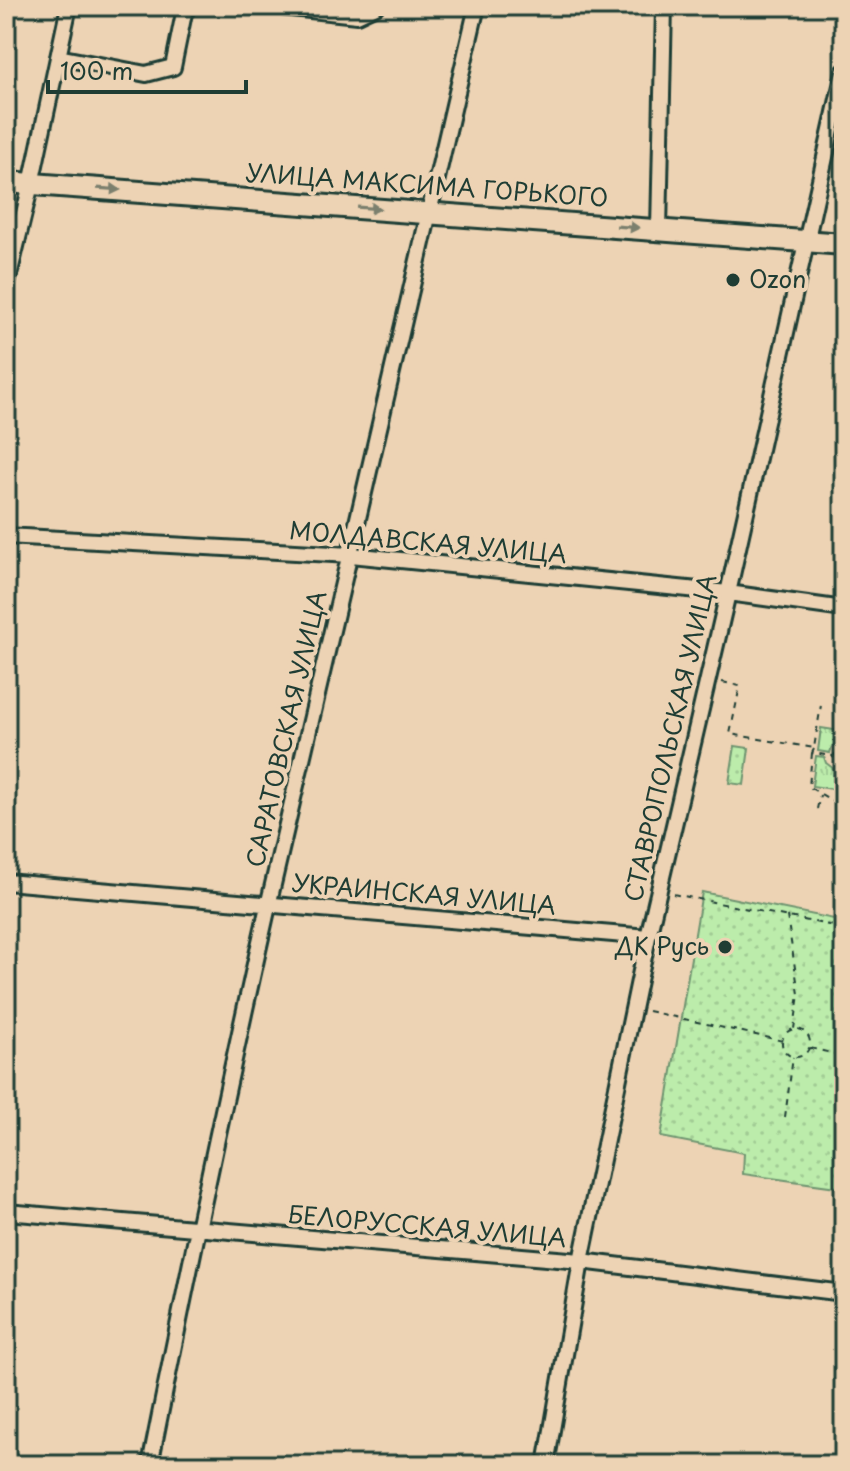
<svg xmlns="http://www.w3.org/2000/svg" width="850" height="1471" viewBox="0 0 850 1471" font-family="'Playpen Sans',sans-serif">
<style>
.grass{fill:url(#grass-tufts);stroke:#6e9470;stroke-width:2}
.park{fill:url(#park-dots);stroke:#6e9470;stroke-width:2}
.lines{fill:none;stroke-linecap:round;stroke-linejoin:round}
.minor-casing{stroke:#1f3d34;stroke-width:20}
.secondary-casing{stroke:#1f3d34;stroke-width:26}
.path{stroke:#1f3d34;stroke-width:2;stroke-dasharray:6 6;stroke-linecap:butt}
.minor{stroke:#edd3b4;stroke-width:14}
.secondary{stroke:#edd3b4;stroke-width:20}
.oneway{fill:#7c806e}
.poi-dot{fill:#1f3d34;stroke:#edd3b4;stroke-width:3}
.labels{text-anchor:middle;stroke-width:8;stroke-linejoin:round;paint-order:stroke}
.street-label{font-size:24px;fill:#1f3d34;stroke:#edd3b4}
.poi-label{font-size:24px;fill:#1f3d34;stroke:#edd3b4;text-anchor:start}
</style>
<defs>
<pattern id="grass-tufts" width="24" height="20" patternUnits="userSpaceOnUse" patternTransform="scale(2)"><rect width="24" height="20" fill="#bcecab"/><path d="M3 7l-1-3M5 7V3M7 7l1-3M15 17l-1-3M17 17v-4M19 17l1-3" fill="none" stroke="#a1cb94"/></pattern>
<pattern id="park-dots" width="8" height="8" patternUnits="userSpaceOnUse" patternTransform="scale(2)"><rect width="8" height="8" fill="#bcecab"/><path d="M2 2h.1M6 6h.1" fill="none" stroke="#a1cb94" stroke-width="1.8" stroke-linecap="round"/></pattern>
</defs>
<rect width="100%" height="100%" fill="#edd3b4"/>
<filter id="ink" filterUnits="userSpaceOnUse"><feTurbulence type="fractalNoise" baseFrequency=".0125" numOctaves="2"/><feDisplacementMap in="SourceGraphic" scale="16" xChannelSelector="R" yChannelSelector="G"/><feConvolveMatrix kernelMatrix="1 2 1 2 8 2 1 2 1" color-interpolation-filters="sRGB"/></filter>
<g filter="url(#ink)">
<path class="grass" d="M821 728 841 731 839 744 832 746 830 753 818 751Z
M816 756 824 757 826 763 834 769 833 789 812 786Z"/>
<path class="park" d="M735 746 749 748 744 785 729 783Z
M702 892 844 921V1188L743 1174 744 1153 661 1137Z"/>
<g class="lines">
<g class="minor-casing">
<path id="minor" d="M272 6 357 15 376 6
M58 57 146 74 173 67 184 13 190 6
M659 229 664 6
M6 288 31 184 69 6
M6 536 351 555 728 593 844 609
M6 882 648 937
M6 1212 581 1261 844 1293
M150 1465C187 1278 226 1092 268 906 336 606 410 307 477 6
M546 1465 581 1261 648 937 728 593 844 72"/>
</g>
<g class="secondary-casing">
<path id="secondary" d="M6 182 844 244"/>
</g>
<path class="path" d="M722 682 740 686 730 734 814 748 821 705
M841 748 844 728
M814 749 812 753 833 756
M812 753 809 787 838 804 843 765
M843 765 837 763 833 757 837 750H844
M817 809 820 795
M673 894 844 928
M787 916 799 994 794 1029
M648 1011 783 1041
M782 1043a14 14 0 1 1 28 0a14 14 0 1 1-28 0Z
M810 1048 844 1056
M785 1117 793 1057"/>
<use href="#minor" class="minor"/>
<use href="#secondary" class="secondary"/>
</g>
<defs><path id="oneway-solid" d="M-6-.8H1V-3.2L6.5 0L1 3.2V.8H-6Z" transform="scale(2)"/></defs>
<g class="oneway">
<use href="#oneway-solid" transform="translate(109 189) rotate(4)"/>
<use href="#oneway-solid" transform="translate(369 208) rotate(4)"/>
<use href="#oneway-solid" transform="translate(628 227) rotate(4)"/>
</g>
</g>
<g class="poi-dot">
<circle cx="733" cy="280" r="8"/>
<circle cx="725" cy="947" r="8"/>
</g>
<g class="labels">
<g class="street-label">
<text transform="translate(427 186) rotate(4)" y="8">УЛИЦА МАКСИМА ГОРЬКОГО</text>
<text transform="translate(428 543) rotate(5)" y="8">МОЛДАВСКАЯ УЛИЦА</text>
<text transform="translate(287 729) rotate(-77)" y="8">САРАТОВСКАЯ УЛИЦА</text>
<text transform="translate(671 738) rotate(-77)" y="8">СТАВРОПОЛЬСКАЯ УЛИЦА</text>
<text transform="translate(424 895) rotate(5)" y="8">УКРАИНСКАЯ УЛИЦА</text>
<text transform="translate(427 1227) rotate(5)" y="8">БЕЛОРУССКАЯ УЛИЦА</text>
</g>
<g class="poi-label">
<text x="749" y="288">Ozon</text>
<text x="709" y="955" text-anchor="end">ДК Русь</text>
</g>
</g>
<rect width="850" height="1471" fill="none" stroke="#edd3b4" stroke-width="32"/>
<rect x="16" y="16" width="818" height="1439" fill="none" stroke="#1f3d34" stroke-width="3" filter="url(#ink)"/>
<path d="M48 80v12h198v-12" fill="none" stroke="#1f3d34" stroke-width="4"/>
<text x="60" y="80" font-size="24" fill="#1f3d34" stroke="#edd3b4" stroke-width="6" paint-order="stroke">100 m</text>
</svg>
